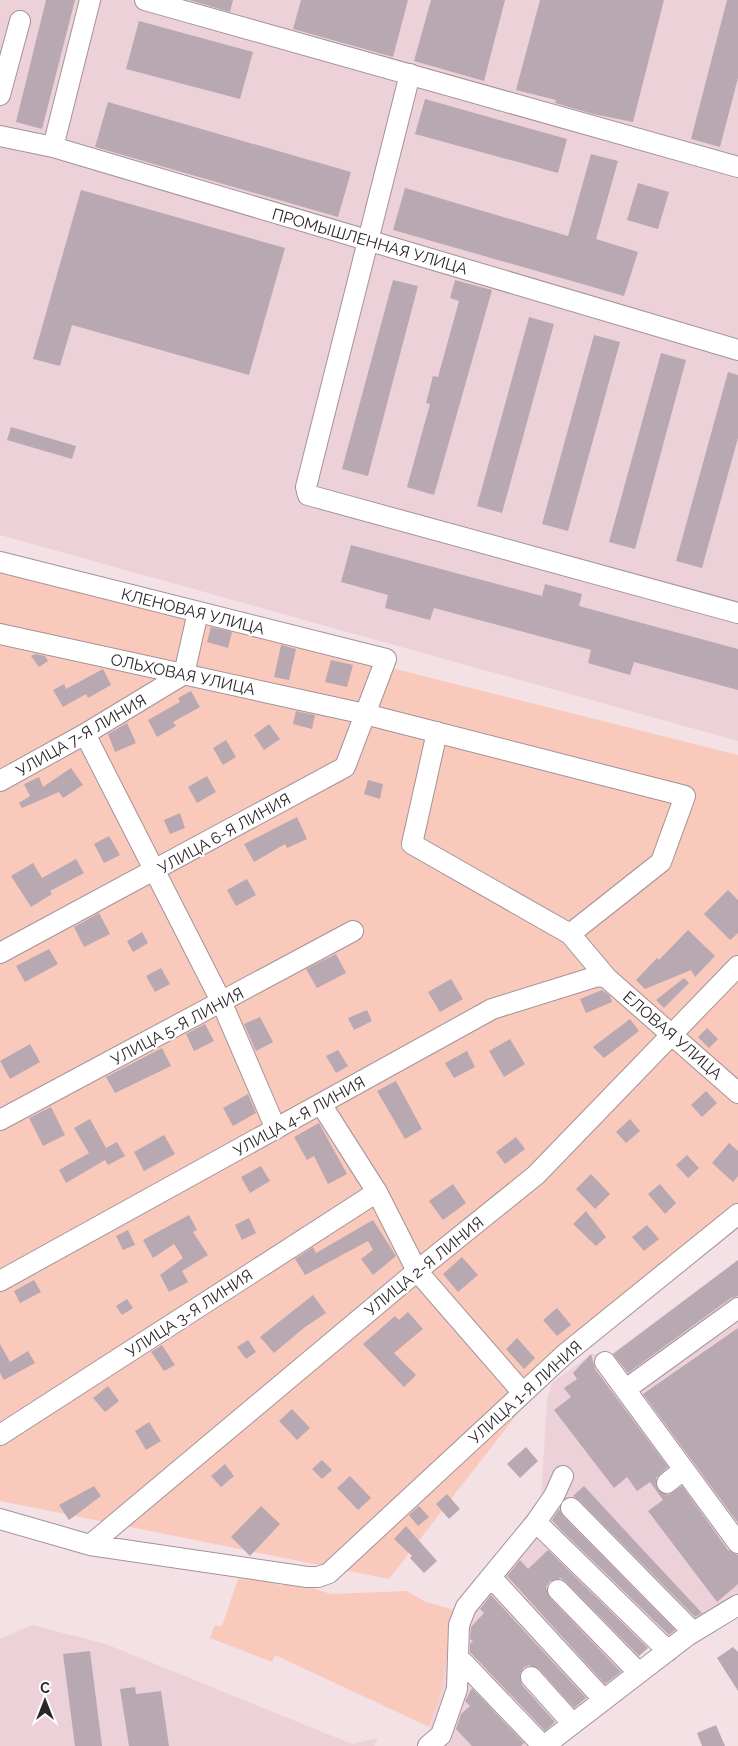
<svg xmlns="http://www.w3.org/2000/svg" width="738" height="1746" viewBox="0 0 738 1746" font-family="Raleway,sans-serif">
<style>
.built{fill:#edd1d9}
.green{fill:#f9c9bc}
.building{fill:#b8a8b2}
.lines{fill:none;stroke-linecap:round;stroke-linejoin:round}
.minor-casing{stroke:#a49297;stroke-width:22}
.minor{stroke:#fff;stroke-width:20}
.labels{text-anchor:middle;stroke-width:4.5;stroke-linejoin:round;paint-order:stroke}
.street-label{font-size:16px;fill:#2d2628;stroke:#fff}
</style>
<rect width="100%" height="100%" fill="#f4e1e6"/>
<path class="built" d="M0 0H738V741L0 535Z
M738 1260V1597L658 1651 651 1645 603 1689 533 1746H430L424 1744 440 1697 455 1610 541 1496 547 1400 552 1383 591 1354 613 1353Z
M32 1625 106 1644 352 1744 378 1738 374 1746H0V1639Z"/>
<path class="green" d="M0 561 360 660 738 755V1217L570 1346 389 1579 0 1501Z
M238 1579 262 1580 283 1586 286 1580 331 1594 407 1591 426 1602 455 1610 440 1697 429 1727 275 1655 272 1662 210 1638 215 1625 222 1626Z"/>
<path class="building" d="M46 0H75L42 129 16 122Z
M189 0H233L230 12Z
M301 0H408L393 57 293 29Z
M431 0H505L484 81 414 61Z
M540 0H664L633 122 593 114 555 103 556 100 516 90Z
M727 0H738V78L720 147 691 139Z
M139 21 253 52 240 99 126 69Z
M425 99 567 139 558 173 415 134Z
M108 102 351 172 338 217 95 147Z
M591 154 618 161 596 239 638 252 624 296 393 230 405 188 568 236Z
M638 183 669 192 658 229 627 220Z
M81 190 285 248 249 375 72 325 60 366 33 359Z
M393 280 418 286 368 476 342 469Z
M455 280 492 290 434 495 407 487 430 404 426 403 433 376 438 377 459 301 450 298Z
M529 317 554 324 502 513 477 506Z
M594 335 620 342 568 531 542 524Z
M661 353 686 360 635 549 609 542Z
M728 372 738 375V438L702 568 676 561Z
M11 427 76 446 72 459 7 440Z
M351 545 542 596 545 584 582 594 579 606 738 649V690L634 662 630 675 588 663 591 650 434 608 430 620 385 608 388 595 341 582Z
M211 627 232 632 228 648 207 642Z
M281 645 296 649 289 680 274 677Z
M35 654 45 656 48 661 39 667 31 656Z
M331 660 353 665 347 687 325 682Z
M103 669 111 685 88 698 86 694 63 707 53 690 64 684 66 689Z
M191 691 200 707 173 722 176 726 157 737 148 720 180 702 178 698Z
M296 711 315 715 312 729 293 724Z
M127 723 136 743 115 752 108 734Z
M269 724 280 739 264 750 254 735Z
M226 740 236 757 223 765 213 748Z
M71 768 83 785 63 798 59 792 22 808 19 803 30 796 24 784 39 777 43 787Z
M207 776 216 792 197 803 188 787Z
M368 780 383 784 380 799 364 794Z
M180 813 185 828 170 834 164 820Z
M297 817 307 839 287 848 285 844 254 862 244 844Z
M109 836 120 855 104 863 94 844Z
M76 859 84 873 50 891 52 894 31 907 11 876 33 863 42 878Z
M247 879 256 895 236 906 227 890Z
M728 890 738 900V933L730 940 704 914Z
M99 913 110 934 84 947 74 927Z
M688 930 715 956 695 977 691 970 645 989 636 980 657 958 659 960Z
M142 932 148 943 133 952 127 941Z
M49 949 58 964 25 982 16 966Z
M336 954 346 973 317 988 306 969Z
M161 968 170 984 155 992 146 976Z
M684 978 689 983 664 1008 656 1000Z
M451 979 463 999 440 1012 428 992Z
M602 990 610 996 612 1002 586 1013 580 999Z
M367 1010 372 1021 354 1030 348 1018Z
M260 1017 273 1042 256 1051 244 1024Z
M630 1019 639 1031 604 1058 593 1047Z
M205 1024 214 1041 194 1051 186 1034Z
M707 1028 718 1039 709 1048 698 1037Z
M510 1039 525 1064 504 1077 489 1051Z
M30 1044 40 1062 10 1079 0 1061Z
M162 1048 171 1066 115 1093 106 1077Z
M338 1050 348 1066 336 1073 326 1056Z
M467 1051 475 1067 454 1078 445 1063Z
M396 1081 422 1129 405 1139 377 1091Z
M706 1091 717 1103 702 1117 691 1105Z
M248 1094 256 1113 233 1126 223 1108Z
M51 1107 65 1135 43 1146 29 1118Z
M90 1119 106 1148 117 1142 125 1156 108 1165 105 1160 66 1183 59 1170 89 1153 74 1128Z
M630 1119 640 1131 626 1143 616 1132Z
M319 1123 347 1174 328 1184 314 1156 307 1160 294 1137Z
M164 1135 175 1154 144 1171 134 1152Z
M516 1137 525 1149 505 1164 496 1152Z
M729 1143 738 1151V1176L733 1182 712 1163Z
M687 1155 699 1168 688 1178 676 1165Z
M261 1166 270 1181 250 1193 241 1177Z
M591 1174 610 1194 595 1209 576 1189Z
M453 1184 466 1203 443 1220 429 1201Z
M660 1184 676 1203 665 1214 648 1194Z
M586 1211 606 1237 596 1246 573 1224Z
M189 1215 197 1230 193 1232 208 1255 182 1271 188 1282 169 1292 160 1275 183 1258 174 1244 153 1258 143 1240Z
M249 1218 256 1233 242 1240 235 1225Z
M373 1220 396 1256 373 1275 361 1259 373 1250 368 1241 305 1275 295 1259 313 1247 316 1253Z
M647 1225 659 1239 644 1251 632 1237Z
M128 1230 135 1245 123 1250 116 1236Z
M462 1257 478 1275 458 1292 443 1274Z
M738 1260V1296L731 1298 628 1373 613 1354Z
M34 1280 41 1292 20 1303 14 1291Z
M313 1295 326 1313 305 1327 274 1353 260 1337Z
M127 1299 133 1308 122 1315 116 1306Z
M557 1308 571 1325 557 1336 543 1320Z
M408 1312 423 1329 394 1353 416 1375 404 1387 363 1344 395 1316 399 1320Z
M738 1328V1523L643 1394Z
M517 1338 535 1358 524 1369 506 1349Z
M248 1340 256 1352 246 1359 237 1347Z
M0 1344 10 1362 28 1351 35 1363 4 1380 0 1373Z
M162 1345 175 1365 164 1371 151 1352Z
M591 1354 595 1369 668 1467 656 1478 658 1490 668 1495 682 1486 728 1550 738 1555V1584L717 1602 648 1511 663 1500 650 1482 637 1491 627 1477 614 1488 554 1410 571 1397 564 1388 577 1379 573 1373Z
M108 1386 119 1401 105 1412 93 1398Z
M292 1409 310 1428 297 1440 279 1421Z
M149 1422 161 1441 146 1450 135 1431Z
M526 1447 538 1461 520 1478 507 1464Z
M322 1460 332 1470 322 1479 312 1469Z
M225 1464 234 1476 221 1487 211 1476Z
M350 1476 371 1498 358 1510 337 1488Z
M94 1486 101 1496 69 1520 59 1505Z
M584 1486 644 1551 702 1613 695 1617 579 1500 573 1496Z
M447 1494 460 1509 449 1519 436 1504Z
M261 1506 280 1524 250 1556 231 1537Z
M419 1506 429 1517 418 1526 409 1515Z
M559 1509 563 1516 675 1630 669 1635 561 1530 552 1520Z
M406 1526 437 1561 424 1573 410 1558 412 1556 394 1539Z
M548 1550 648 1648 639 1656 566 1582 561 1578 550 1581 546 1587 550 1598 621 1672 605 1684 507 1576 520 1560 528 1569Z
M491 1595 586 1698 574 1708 539 1669 529 1665 523 1668 520 1674 522 1685 555 1722 545 1731 470 1652V1644L473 1641 470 1639 471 1627 484 1613 480 1609Z
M733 1647 738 1652V1691L717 1658Z
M90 1651 102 1746H75L63 1654Z
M135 1687 136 1694 161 1691 169 1746H129L120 1689Z
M472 1688 524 1743 521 1746H472L456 1729 461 1714 470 1706 465 1701Z
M716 1725 725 1746H702L697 1733Z"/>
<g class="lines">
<g class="minor-casing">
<path id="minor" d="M145 0 738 167
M410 74 306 487 308 495 738 613
M0 95 20 21
M0 136 53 147 738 350
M53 147 90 0
M0 562 386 659 345 767 0 953
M0 634 365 714 685 796 661 862 570 934 607 978 738 1093
M437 732 412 844 570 934
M85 734 221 1001 276 1129
M0 781 85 734 184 674 198 612
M321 1104 377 1192 417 1271 523 1393
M0 1120 353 931
M0 1281 492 1009 598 976 607 978
M605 1362 738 1543
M626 1389 738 1308
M0 1435 377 1192
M667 1483 683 1470
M571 1508 693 1632
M0 1519 90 1545 307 1577H318L329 1573 565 1354 738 1214
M536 1522 668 1651
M90 1545 417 1271 536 1175 738 966
M491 1577 604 1700
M558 1590 639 1673
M458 1657 543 1746
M531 1677 573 1724
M428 1746 441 1735 457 1689 459 1625 466 1607 536 1522 554 1496 563 1476
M544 1746 687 1636 738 1605"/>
</g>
<use href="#minor" class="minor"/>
</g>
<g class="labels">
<g class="street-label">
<text transform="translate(370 241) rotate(16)" y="6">ПРОМЫШЛЕННАЯ УЛИЦА</text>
<text transform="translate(193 611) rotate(14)" y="6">КЛЕНОВАЯ УЛИЦА</text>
<text transform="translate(183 674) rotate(12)" y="6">ОЛЬХОВАЯ УЛИЦА</text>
<text transform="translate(81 735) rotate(-30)" y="6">УЛИЦА 7-Я ЛИНИЯ</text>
<text transform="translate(224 833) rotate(-29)" y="6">УЛИЦА 6-Я ЛИНИЯ</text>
<text transform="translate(177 1026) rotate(-28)" y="6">УЛИЦА 5-Я ЛИНИЯ</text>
<text transform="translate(673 1035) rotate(41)" y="6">ЕЛОВАЯ УЛИЦА</text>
<text transform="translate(299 1116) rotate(-29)" y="6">УЛИЦА 4-Я ЛИНИЯ</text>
<text transform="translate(424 1266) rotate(-39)" y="6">УЛИЦА 2-Я ЛИНИЯ</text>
<text transform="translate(189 1313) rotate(-33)" y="6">УЛИЦА 3-Я ЛИНИЯ</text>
<text transform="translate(525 1392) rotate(-42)" y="6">УЛИЦА 1-Я ЛИНИЯ</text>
</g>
</g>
<g transform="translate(45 1701)" stroke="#ffffff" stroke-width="4" paint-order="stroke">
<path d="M0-4L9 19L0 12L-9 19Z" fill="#2d2628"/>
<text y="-8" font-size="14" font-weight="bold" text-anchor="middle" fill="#2d2628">С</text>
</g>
</svg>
